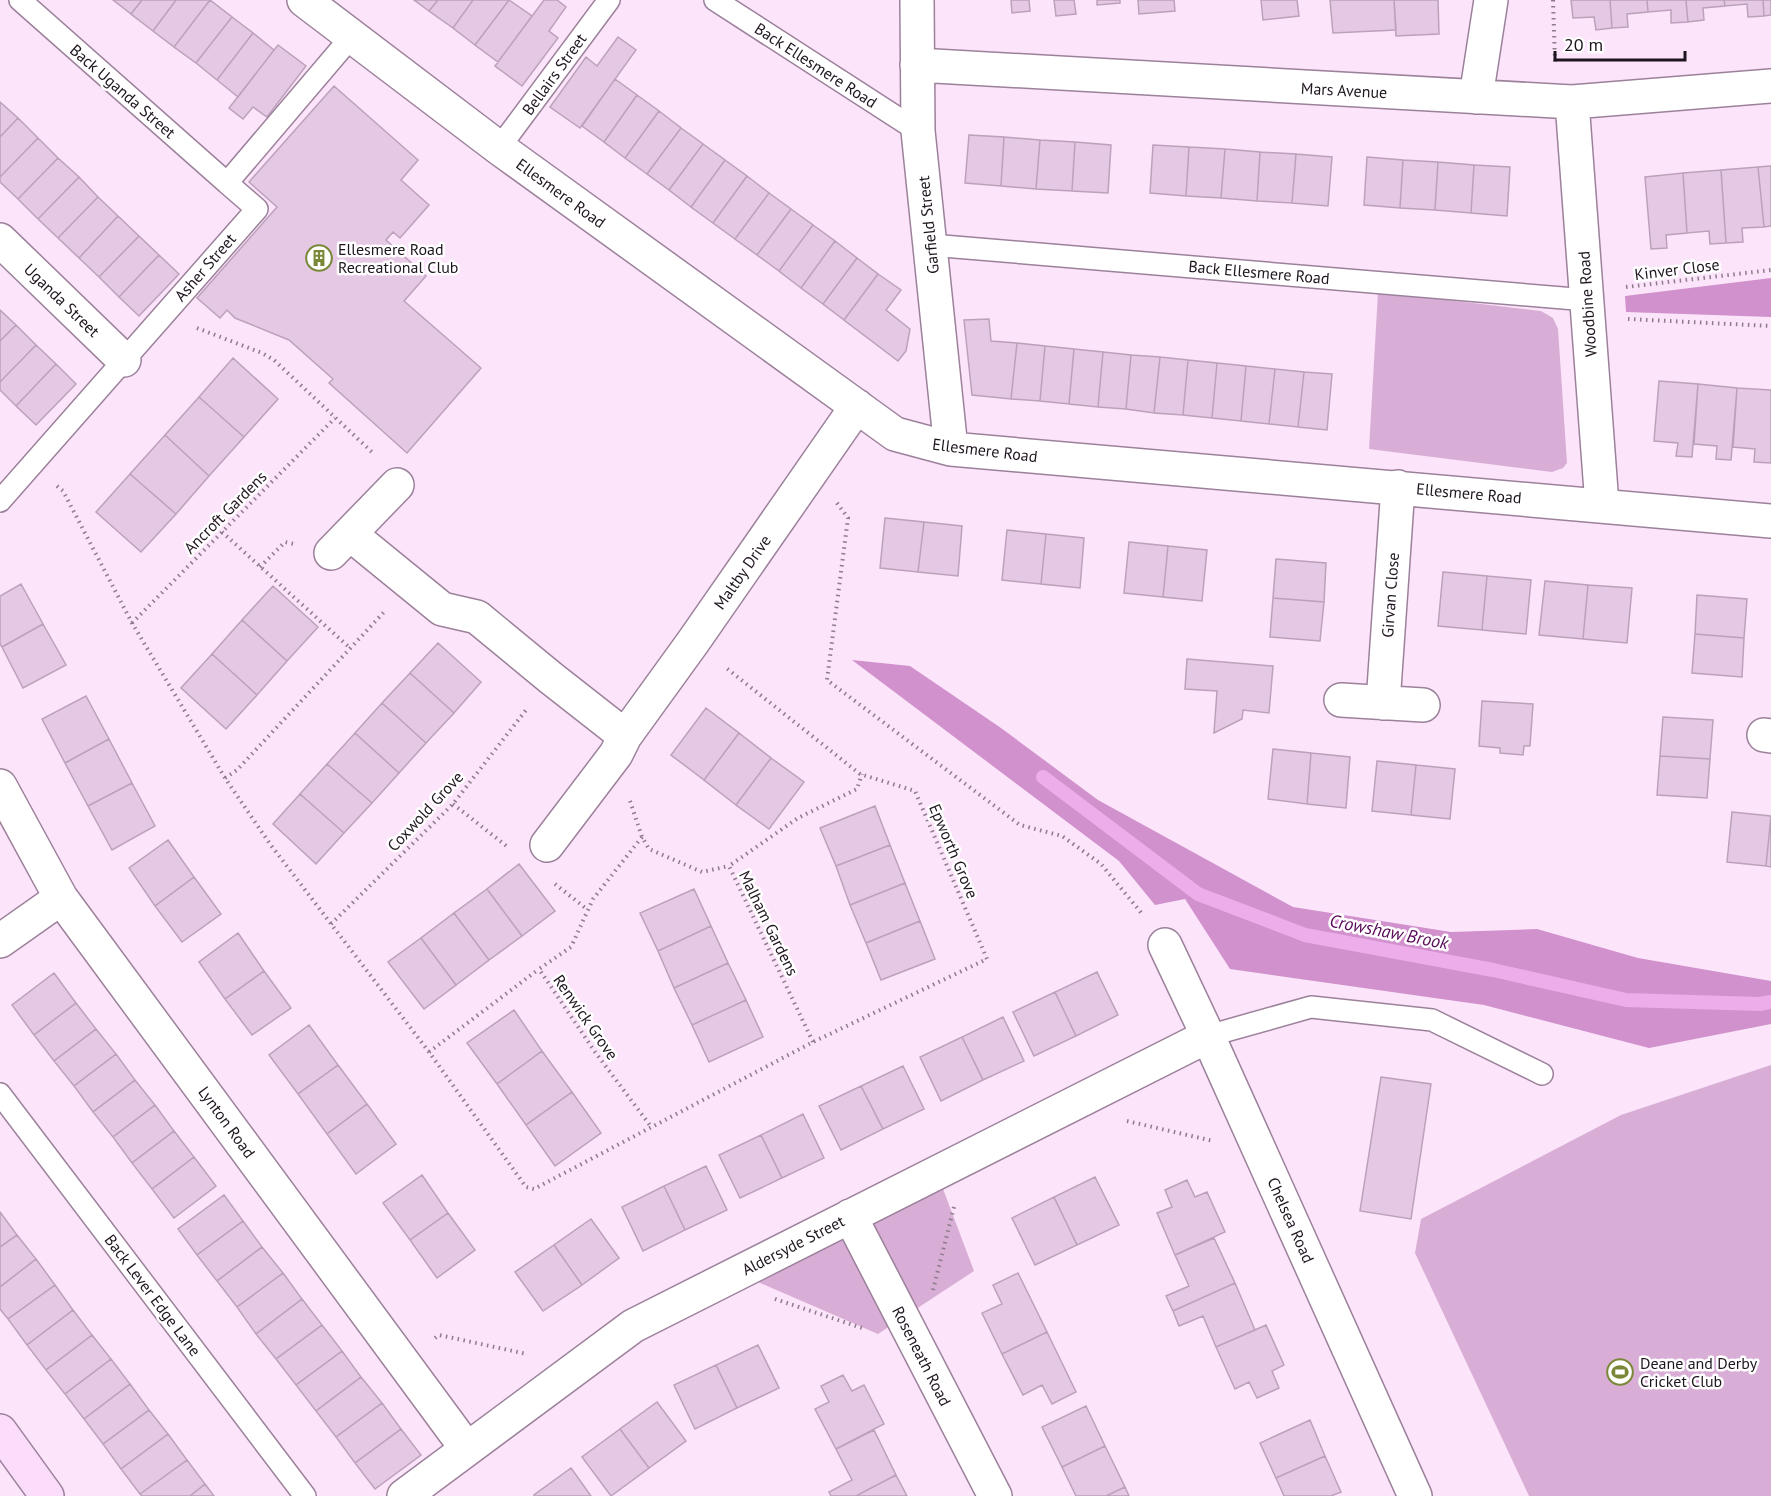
<svg xmlns="http://www.w3.org/2000/svg" width="1771" height="1496" viewBox="0 0 1771 1496" font-family="'PT Sans',sans-serif">
<style>
.green{fill:#d9aed6}
.forest{fill:#d091cd}
.lines{fill:none;stroke-linecap:round;stroke-linejoin:round}
.stream{stroke:#edadea;stroke-width:14}
.building{fill:#e5c8e3;stroke:#bda1bb;stroke-width:1.5}
.lane-casing{stroke:#9c819b;stroke-width:24}
.street-casing{stroke:#9c819b;stroke-width:36}
.secondary-casing{stroke:#9c819b;stroke-width:36}
.path{stroke:#8d7c8c;stroke-width:4;stroke-dasharray:1.5 4.5;stroke-linecap:butt}
.lane{stroke:#fff;stroke-width:21}
.street{stroke:#fff;stroke-width:33}
.secondary{stroke:#fcdcfb;stroke-width:33}
.labels{text-anchor:middle;stroke-width:5;stroke-linejoin:round;paint-order:stroke}
.street-label{font-size:16px;fill:#1f151f;stroke:#fff}
.poi-label{font-size:16px;fill:#1f151f;stroke:#fff;text-anchor:start}
.water-label{font-size:18px;font-style:italic;fill:#580b58;stroke:#fff}
</style>
<rect width="100%" height="100%" fill="#fce4fa"/>
<path class="green" d="M1378 292 1541 311 1553 318 1558 329 1567 463 1563 468 1552 472 1369 449Z
M1771 1065V1496H1529L1415 1253 1421 1219 1621 1115Z
M937 1173 974 1271 878 1334 737 1273Z"/>
<path class="forest" d="M1771 278V317L1626 312 1625 296Z
M852 660 910 666 1001 728 1098 800 1293 907 1451 932 1537 929 1638 958 1771 981V1024L1649 1048 1484 1005 1230 969 1185 899 1155 905 1119 861Z"/>
<g class="lines">
<path class="stream" d="M1043 777 1198 894 1305 935 1493 970 1626 1000 1760 1004 1771 1002"/>
</g>
<path class="building" d="M113 0H142L131 14Z
M142 0H176L153 31 131 14Z
M176 0H210L174 47 153 31Z
M210 0 232 17 196 63 174 47Z
M414 0H438L429 11Z
M438 0H473L453 28 429 11Z
M473 0H509L475 45 453 28Z
M509 0 532 16 498 62 475 45Z
M544 0H557L566 7 549 31 558 38 522 86 495 66Z
M1011 0H1029L1030 11 1012 13Z
M1054 0H1074L1076 14 1056 16Z
M1097 0H1120V3L1097 5Z
M1138 0H1174L1175 11 1139 14Z
M1261 0H1297L1299 16 1263 20Z
M1330 0H1394L1396 30 1333 33Z
M1394 0H1438L1439 34 1396 36Z
M1571 0H1610L1612 28 1596 30 1594 17 1573 18Z
M1610 0H1647L1648 12 1627 14 1628 27 1612 28Z
M1647 0H1686L1688 22 1671 23V10L1648 12Z
M1686 0H1724L1725 6 1703 8 1704 20 1688 22Z
M1724 0H1763L1764 16 1748 17 1747 4 1725 6Z
M1763 0H1771V15L1764 16Z
M232 17 253 33 217 80 196 63Z
M253 33 274 50 238 97 217 80Z
M618 37 636 50 580 128 550 107 586 57 597 66Z
M278 45 306 66 267 117 253 107 243 119 229 108Z
M615 79 637 95 604 142 582 126Z
M334 86 418 160 401 180 429 205 400 238 393 232 386 240 426 276 404 301 481 368 407 453 329 383 333 379 289 340 235 318 227 310 220 318 197 298 277 207 249 182Z
M637 95 659 111 625 158 604 142Z
M0 102 18 118 0 137Z
M659 111 681 128 647 174 625 158Z
M18 118 38 138 0 177V137Z
M681 128 703 144 669 190 647 174Z
M969 135 1004 137 1001 186 965 183Z
M1004 137 1040 140 1036 189 1001 186Z
M38 138 58 158 18 199 0 182V177Z
M1040 140 1075 142 1072 191 1036 189Z
M1075 142 1111 145 1108 193 1072 191Z
M703 144 725 160 691 207 669 190Z
M1153 145 1189 147 1186 196 1150 193Z
M1189 147 1225 149 1221 198 1186 196Z
M1225 149 1260 152 1257 201 1221 198Z
M1260 152 1296 154 1292 203 1257 201Z
M1296 154 1332 157 1328 206 1292 203Z
M1367 157 1403 160 1400 208 1364 205Z
M58 158 79 177 38 219 18 199Z
M725 160 747 176 713 223 691 207Z
M1403 160 1438 162 1435 210 1400 208Z
M1438 162 1474 165 1471 213 1435 210Z
M1474 165 1510 167 1507 216 1471 213Z
M1771 166V226L1764 227 1758 167Z
M1758 167 1764 227 1742 228 1743 242 1726 243 1721 170Z
M1721 170 1726 243 1710 244 1709 231 1687 233 1683 173Z
M1683 173 1687 233 1666 235 1667 248 1651 249 1645 177Z
M747 176 769 193 735 239 713 223Z
M79 177 98 197 58 238 38 219Z
M769 193 791 209 757 255 735 239Z
M98 197 118 216 79 258 58 238Z
M791 209 813 225 779 271 757 255Z
M118 216 139 236 99 277 79 258Z
M813 225 835 241 801 288 779 271Z
M139 236 159 255 119 297 99 277Z
M835 241 857 258 823 304 801 288Z
M159 255 179 274 139 316 119 297Z
M857 258 878 274 844 320 823 304Z
M878 274 901 290 886 310 910 329 906 351 898 361 844 320Z
M0 310 16 325 0 341Z
M989 319 991 341 1017 343 1011 399 972 395 964 320Z
M16 325 36 345 0 382V341Z
M1017 343 1045 346 1040 401 1011 399Z
M36 345 56 364 16 406 0 390V382Z
M1045 346 1074 349 1069 404 1040 401Z
M1074 349 1103 352 1098 407 1069 404Z
M1103 352 1131 355 1126 409 1098 407Z
M1131 355 1160 357 1154 413 1126 409Z
M1160 357 1188 360 1183 415 1154 413Z
M233 358 278 399 244 437 199 397Z
M1188 360 1217 363 1212 418 1183 415Z
M1217 363 1246 366 1241 421 1212 418Z
M56 364 76 384 36 425 16 406Z
M1246 366 1275 369 1269 424 1241 421Z
M1275 369 1304 372 1298 427 1269 424Z
M1304 372 1332 374 1327 430 1298 427Z
M1659 381 1698 384 1692 457 1676 456 1678 443 1654 441Z
M1698 384 1737 388 1731 460 1716 459 1717 446 1694 444Z
M1737 388 1771 390V463L1754 462 1755 449 1733 447Z
M199 397 244 437 209 476 165 435Z
M165 435 209 476 176 514 130 474Z
M130 474 176 514 141 552 96 512Z
M885 518 924 522 918 572 880 568Z
M924 522 962 526 958 576 918 572Z
M1007 530 1046 534 1041 584 1002 580Z
M1046 534 1084 538 1080 588 1041 584Z
M1129 542 1168 546 1163 597 1124 593Z
M1168 546 1207 550 1202 601 1163 597Z
M1276 559 1326 563 1324 602 1273 598Z
M1443 572 1487 576 1482 630 1438 626Z
M1487 576 1531 580 1526 634 1482 630Z
M1545 581 1588 585 1583 639 1539 635Z
M21 584 43 624 2 647 0 644V596Z
M1588 585 1632 588 1627 643 1583 639Z
M273 586 318 627 287 661 242 620Z
M1697 595 1747 599 1744 638 1695 634Z
M1273 598 1324 602 1320 641 1270 637Z
M242 620 287 661 257 695 212 654Z
M43 624 66 665 23 688 2 647Z
M1695 634 1744 638 1742 677 1692 673Z
M438 643 481 682 454 713 410 673Z
M212 654 257 695 226 729 181 688Z
M1187 659 1273 666 1269 713 1243 710 1242 719 1214 733 1217 691 1185 689Z
M410 673 454 713 426 743 382 703Z
M86 696 109 739 65 763 42 719Z
M1482 701 1533 704 1530 746H1524L1523 755 1500 753V748L1479 746Z
M382 703 426 743 399 773 355 733Z
M706 708 739 733 704 780 671 755Z
M1663 717 1713 720 1710 759 1660 756Z
M355 733 399 773 372 803 327 764Z
M739 733 771 758 736 805 704 780Z
M109 739 132 783 88 806 65 763Z
M1273 749 1311 753 1307 804 1268 799Z
M1311 753 1350 757 1346 808 1307 804Z
M1660 756 1710 759 1707 798 1657 795Z
M771 758 804 782 769 829 736 805Z
M1377 761 1416 765 1411 815 1372 811Z
M327 764 372 803 344 833 300 794Z
M1416 765 1455 769 1450 819 1411 815Z
M132 783 155 826 112 850 88 806Z
M300 794 344 833 316 864 273 824Z
M875 806 890 845 836 866 820 828Z
M1732 812 1771 816 1766 866 1727 862Z
M1771 816V867L1766 866Z
M168 840 194 877 155 906 129 868Z
M890 845 905 883 850 905 836 866Z
M519 864 555 911 522 936 487 889Z
M194 877 221 914 182 942 155 906Z
M905 883 920 921 866 943 850 905Z
M487 889 522 936 489 960 454 913Z
M694 889 711 926 658 951 640 913Z
M454 913 489 960 456 985 421 938Z
M920 921 935 959 881 980 866 943Z
M711 926 728 963 674 988 658 951Z
M238 933 264 971 225 999 199 962Z
M421 938 456 985 424 1009 388 962Z
M728 963 746 1000 692 1025 674 988Z
M264 971 291 1008 252 1035 225 999Z
M1097 972 1118 1015 1076 1036 1055 992Z
M54 973 76 1003 34 1035 12 1005Z
M1055 992 1076 1036 1034 1056 1013 1012Z
M746 1000 763 1037 709 1062 692 1025Z
M76 1003 96 1029 54 1061 34 1035Z
M514 1010 542 1051 497 1084 467 1043Z
M1003 1017 1024 1061 983 1080 962 1037Z
M309 1025 338 1065 298 1094 269 1055Z
M96 1029 116 1054 74 1086 54 1061Z
M962 1037 983 1080 941 1101 920 1057Z
M542 1051 572 1092 526 1125 497 1084Z
M116 1054 135 1080 93 1112 74 1086Z
M338 1065 367 1104 327 1134 298 1094Z
M903 1066 924 1109 883 1129 861 1086Z
M1381 1077 1431 1084 1411 1219 1360 1211Z
M135 1080 155 1105 113 1137 93 1112Z
M861 1086 883 1129 841 1150 819 1106Z
M572 1092 601 1133 555 1166 526 1125Z
M367 1104 396 1144 356 1174 327 1134Z
M155 1105 174 1131 132 1163 113 1137Z
M803 1114 824 1158 782 1178 761 1135Z
M174 1131 194 1157 152 1189 132 1163Z
M761 1135 782 1178 740 1198 719 1155Z
M194 1157 216 1186 174 1218 152 1189Z
M706 1166 727 1210 685 1230 664 1186Z
M422 1175 448 1213 410 1240 383 1203Z
M1095 1177 1119 1225 1077 1245 1054 1197Z
M1187 1180 1195 1197 1207 1192 1225 1232 1175 1255 1157 1213 1172 1207 1165 1190Z
M664 1186 685 1230 643 1251 622 1207Z
M224 1195 243 1221 197 1255 178 1229Z
M1054 1197 1077 1245 1035 1265 1012 1218Z
M0 1212 17 1235 0 1247Z
M448 1213 475 1250 437 1278 410 1240Z
M591 1219 619 1258 582 1285 554 1245Z
M243 1221 262 1247 217 1281 197 1255Z
M17 1235 36 1259 0 1287V1247Z
M1214 1238 1235 1283 1173 1311 1166 1296 1189 1286 1175 1255Z
M554 1245 582 1285 543 1311 515 1272Z
M262 1247 283 1273 237 1307 217 1281Z
M36 1259 55 1285 8 1319 0 1309V1287Z
M283 1273 302 1299 256 1334 237 1307Z
M1018 1273 1047 1332 1002 1354 982 1313 1002 1304 993 1285Z
M1235 1283 1255 1330 1216 1347 1203 1316 1179 1326 1173 1311Z
M55 1285 73 1310 27 1345 8 1319Z
M302 1299 322 1325 276 1359 256 1334Z
M73 1310 92 1335 46 1370 27 1345Z
M322 1325 342 1351 296 1385 276 1359Z
M1266 1325 1284 1365 1272 1371 1279 1388 1257 1398 1249 1382 1235 1389 1216 1347Z
M1047 1332 1076 1392 1052 1404 1042 1385 1023 1395 1002 1354Z
M92 1335 111 1359 65 1394 46 1370Z
M758 1345 779 1388 737 1408 716 1365Z
M342 1351 361 1377 316 1411 296 1385Z
M111 1359 130 1384 84 1419 65 1394Z
M716 1365 737 1408 695 1429 674 1385Z
M843 1375 852 1391 864 1385 884 1424 836 1449 815 1409 829 1402 821 1386Z
M361 1377 382 1403 336 1437 316 1411Z
M130 1384 149 1410 103 1444 84 1419Z
M657 1402 686 1441 649 1468 620 1429Z
M382 1403 401 1429 355 1463 336 1437Z
M1086 1406 1105 1446 1062 1467 1042 1427Z
M149 1410 168 1434 121 1469 103 1444Z
M1310 1420 1325 1456 1276 1478 1260 1443Z
M401 1429 421 1455 375 1489 355 1463Z
M620 1429 649 1468 611 1496 582 1457Z
M874 1430 896 1475 856 1496H831L829 1492 852 1480 836 1449Z
M168 1434 187 1460 140 1494 121 1469Z
M1105 1446 1125 1487 1106 1496H1076L1062 1467Z
M1325 1456 1341 1492 1331 1496H1284L1276 1478Z
M187 1460 205 1484 190 1496H142L140 1494Z
M571 1468 591 1496H534V1495Z
M896 1475 907 1496H856Z
M205 1484 214 1496H190Z
M1125 1487 1129 1496H1106Z"/>
<g class="lines">
<g class="lane-casing">
<path id="lane" d="M20 0 227 183
M715 0 918 131
M499 148 609 0
M931 245 1587 300
M0 501 257 209 227 183 352 36
M1208 1036 1311 1007 1432 1020 1542 1074
M0 1094 305 1496"/>
</g>
<g class="street-casing">
<path id="street" d="M304 0 499 148 895 434 951 449 1771 521
M917 0 918 131 951 449
M917 65 1572 102 1771 86
M1476 97 1491 0
M1572 102 1602 505
M0 240 124 360
M350 534 442 609 477 617 551 678 625 736
M331 553 397 485
M1341 700 1423 705
M1383 703 1398 487
M1764 735 1771 736
M0 786 61 898 467 1449
M547 845 616 754 625 736 693 642 857 406
M0 941 61 898
M1165 945 1208 1036 1415 1496
M850 1216 995 1496
M404 1496 633 1326 1208 1036"/>
</g>
<g class="secondary-casing">
<path id="secondary" d="M0 1431 47 1496"/>
</g>
<path class="path" d="M1553 0 1555 62
M1626 287 1771 270
M1628 319 1771 326
M197 328 262 353 274 360 374 454
M57 486 63 491 132 623 225 778 270 844 429 1052 526 1187 534 1189 813 1042 987 959 915 791 860 774 725 667
M837 503 848 518 827 680 1020 825 1062 836 1101 864 1143 915
M222 532 350 648
M260 567 285 542 294 544
M132 623 335 418
M225 778 237 770 384 612
M630 801 642 837 649 849 702 872 729 866
M453 804 509 848
M642 837 593 899 571 947 539 969 595 1052 652 1128
M555 884 588 910
M331 924 453 804 526 710
M813 1042 729 866 798 818 857 789 862 774
M429 1052 539 969
M1127 1121 1213 1141
M933 1290 954 1207
M775 1299 862 1328
M435 1338 439 1335 527 1354"/>
<use href="#lane" class="lane"/>
<use href="#street" class="street"/>
<use href="#secondary" class="secondary"/>
</g>
<defs>
<g id="building-ring" transform="scale(1.35)"><circle r="9.5" fill="#fff" stroke="#798836" stroke-width="1.5"/><path d="M-4-6H4V6H1V3H-1V6H-4ZM-2.5-4.3h1.7v1.8h-1.7ZM.8-4.3h1.7v1.8H.8ZM-2.5-1h1.7V.8h-1.7ZM.8-1h1.7V.8H.8Z" fill="#798836"/></g>
<g id="stadium-ring" transform="scale(1.35)"><circle r="9.5" fill="#fff" stroke="#798836" stroke-width="1.5"/><path d="M0-5a6.5 5 0 1 0 0 10a6.5 5 0 1 0 0-10ZM-3.5-1.8h7v3.6h-7Z" fill="#798836"/></g>
</defs>
<g fill-rule="evenodd">
<use href="#building-ring" x="319" y="258"/>
<use href="#stadium-ring" x="1620" y="1372"/>
</g>
<g class="labels">
<g class="street-label">
<text transform="translate(816 65) rotate(33)" y="6">Back Ellesmere Road</text>
<text transform="translate(554 74) rotate(-54)" y="6">Bellairs Street</text>
<text transform="translate(1344 90) rotate(3)" y="6">Mars Avenue</text>
<text transform="translate(123 91) rotate(41)" y="6">Back Uganda Street</text>
<text transform="translate(561 193) rotate(36)" y="6">Ellesmere Road</text>
<text transform="translate(928 225) rotate(-96)" y="6">Garfield Street</text>
<text transform="translate(205 267) rotate(-49)" y="6">Asher Street</text>
<text transform="translate(1677 269) rotate(-7)" y="6">Kinver Close</text>
<text transform="translate(1259 272) rotate(5)" y="6">Back Ellesmere Road</text>
<text transform="translate(62 300) rotate(44)" y="6">Uganda Street</text>
<text transform="translate(1587 304) rotate(-94)" y="6">Woodbine Road</text>
<text transform="translate(985 450) rotate(7)" y="6">Ellesmere Road</text>
<text transform="translate(1469 493) rotate(5)" y="6">Ellesmere Road</text>
<text transform="translate(225 512) rotate(-45)" y="6">Ancroft Gardens</text>
<text transform="translate(742 572) rotate(-55)" y="6">Maltby Drive</text>
<text transform="translate(1390 595) rotate(-86)" y="6">Girvan Close</text>
<text transform="translate(425 811) rotate(-47)" y="6">Coxwold Grove</text>
<text transform="translate(954 851) rotate(67)" y="6">Epworth Grove</text>
<text transform="translate(769 923) rotate(64)" y="6">Malham Gardens</text>
<text transform="translate(586 1017) rotate(55)" y="6">Renwick Grove</text>
<text transform="translate(227 1122) rotate(54)" y="6">Lynton Road</text>
<text transform="translate(1291 1220) rotate(66)" y="6">Chelsea Road</text>
<text transform="translate(793 1245) rotate(-27)" y="6">Aldersyde Street</text>
<text transform="translate(153 1295) rotate(53)" y="6">Back Lever Edge Lane</text>
<text transform="translate(922 1356) rotate(63)" y="6">Roseneath Road</text>
</g>
<g class="poi-label">
<text x="338" y="255">Ellesmere Road<tspan x="338" dy="18">Recreational Club</tspan></text>
<text x="1640" y="1369">Deane and Derby<tspan x="1640" dy="18">Cricket Club</tspan></text>
</g>
<g class="water-label">
<text transform="translate(1389 932) rotate(11)" y="6">Crowshaw Brook</text>
</g>
</g>
<path d="M1555 51v9h130v-9" fill="none" stroke="#1f151f" stroke-width="3"/>
<text x="1564" y="51" font-size="18" fill="#1f151f" stroke="#ffffff" stroke-width="4.5" paint-order="stroke">20 m</text>
</svg>
